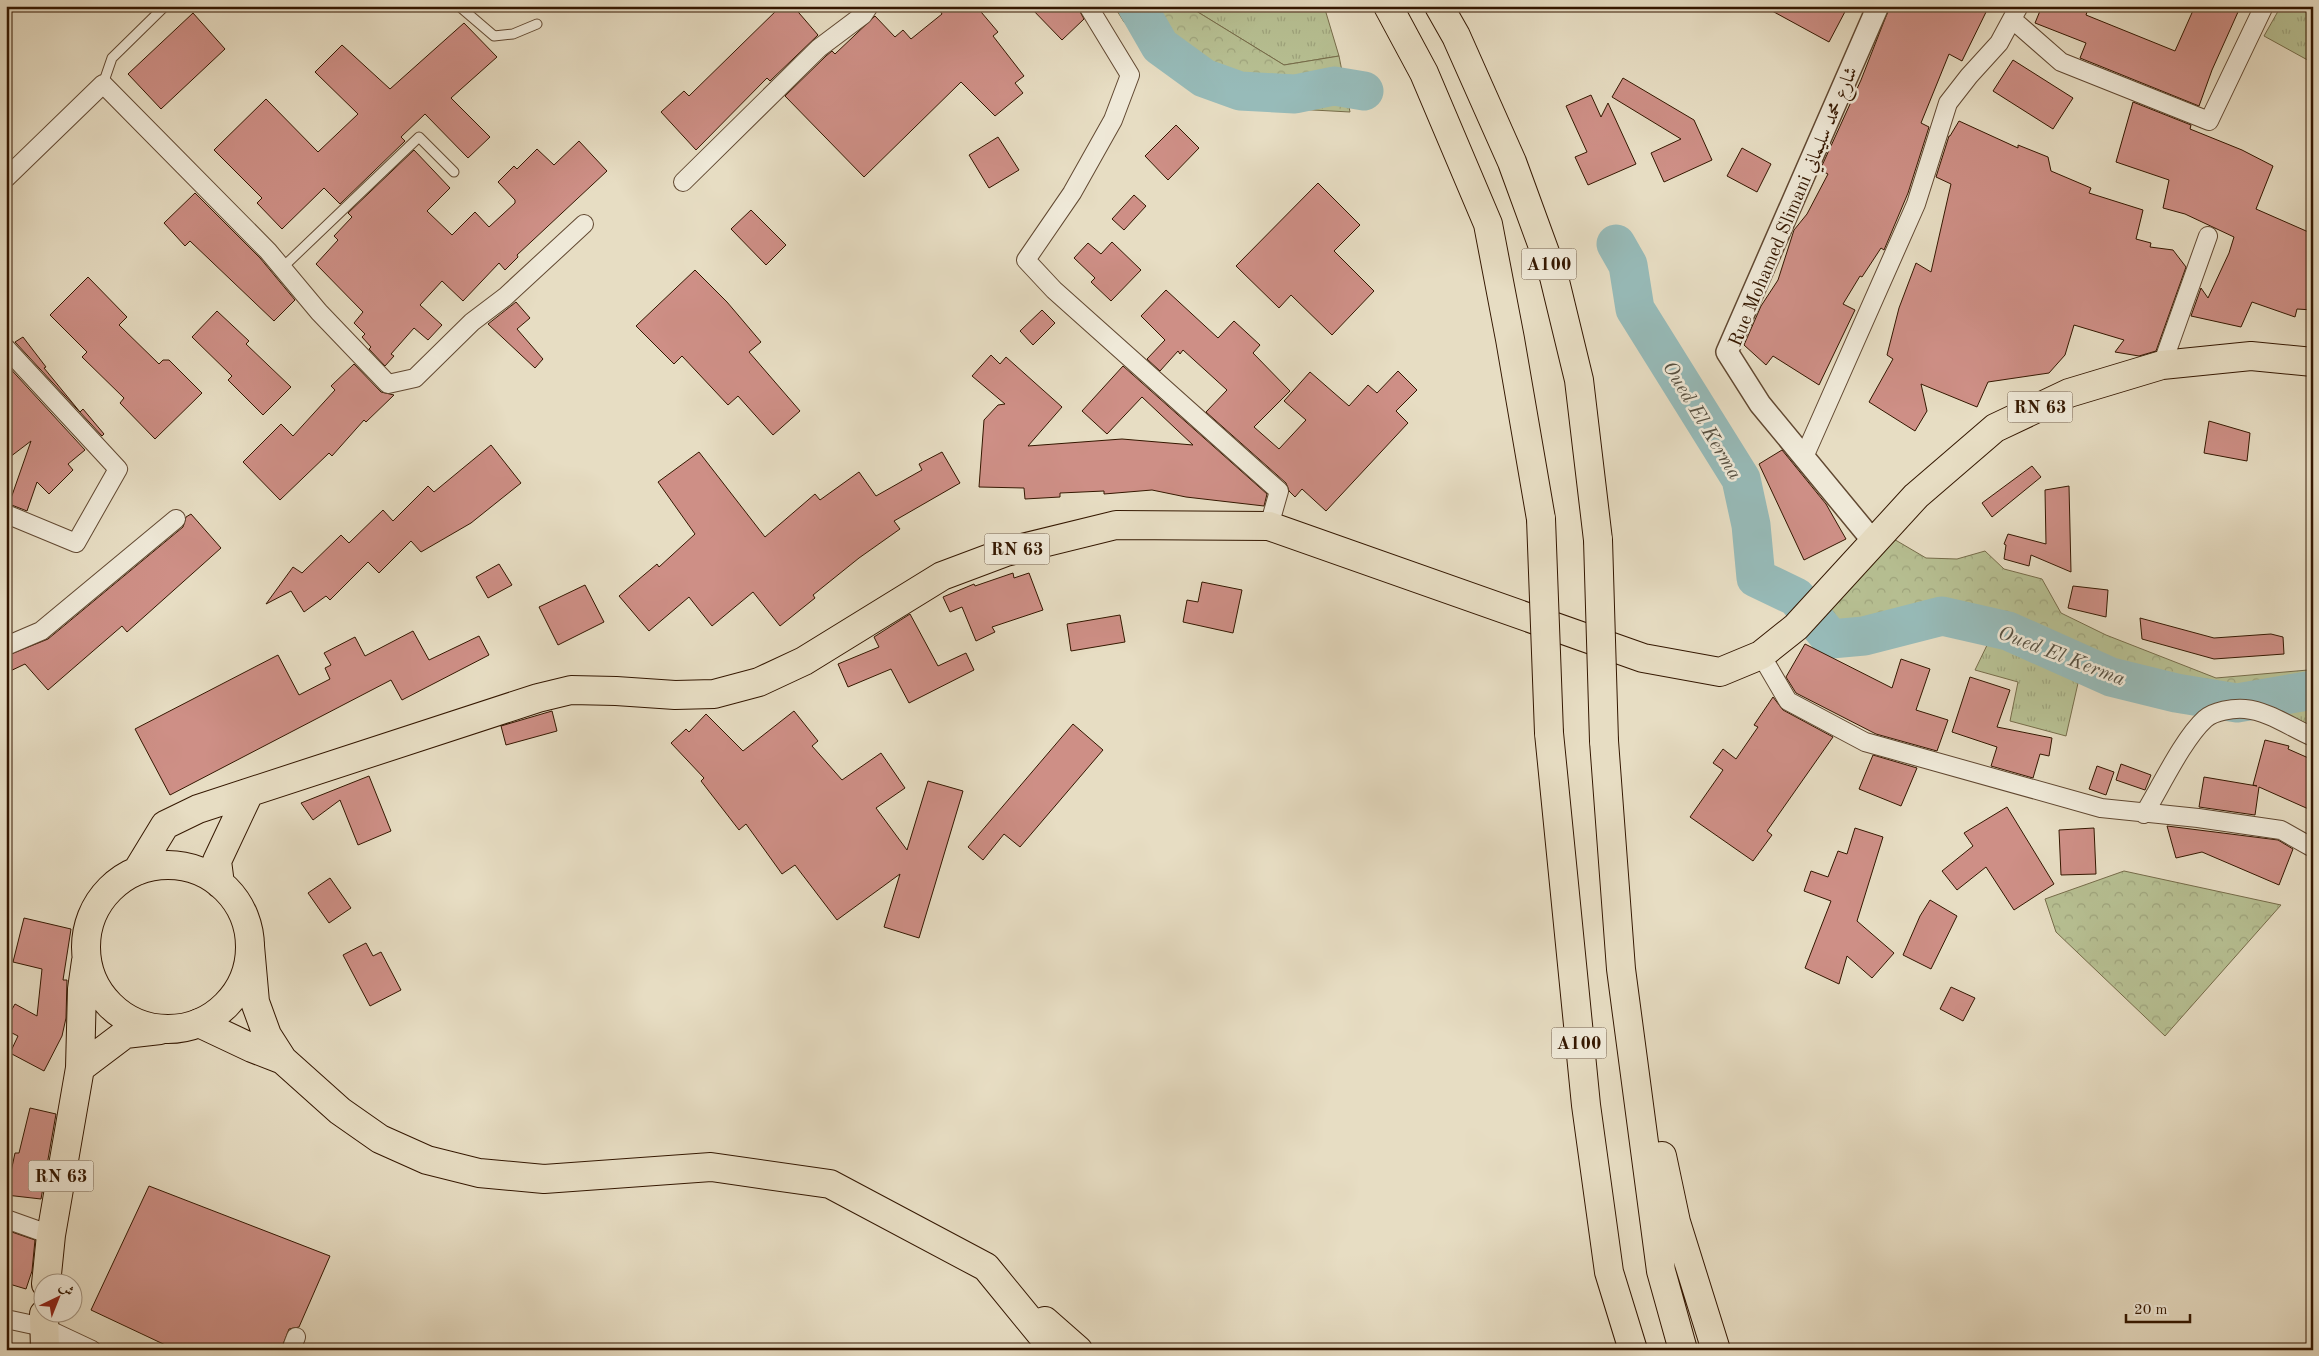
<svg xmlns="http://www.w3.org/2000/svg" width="2319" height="1356" viewBox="0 0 2319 1356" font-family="'Old Standard TT',Amiri,serif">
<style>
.grass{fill:url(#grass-tufts);stroke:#766c4a}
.forest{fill:url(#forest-crowns);stroke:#766c4a}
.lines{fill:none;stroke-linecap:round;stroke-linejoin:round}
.river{stroke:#97bbb9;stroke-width:39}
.building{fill:#ce8f86;stroke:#341700}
.service-casing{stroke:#614831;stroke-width:11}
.minor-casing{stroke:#614831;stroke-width:20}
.tertiary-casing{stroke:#614831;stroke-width:24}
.primary-casing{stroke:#341700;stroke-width:30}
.motorway-casing{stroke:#341700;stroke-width:30}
.service{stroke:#efe9d8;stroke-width:9}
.minor{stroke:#efe9d8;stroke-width:18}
.tertiary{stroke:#efe9d8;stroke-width:21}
.primary{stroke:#e7ddc3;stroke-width:28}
.motorway{stroke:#e7ddc3;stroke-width:28}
.motorway-bridge-casing{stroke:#341700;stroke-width:30;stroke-linecap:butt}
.motorway-bridge{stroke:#e7ddc3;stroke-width:28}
.labels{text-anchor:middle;stroke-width:5;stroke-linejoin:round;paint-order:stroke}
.shield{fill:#efe9d8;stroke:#6c5641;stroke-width:1}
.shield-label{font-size:18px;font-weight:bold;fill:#341700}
.street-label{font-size:19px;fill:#341700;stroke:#efe9d8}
.water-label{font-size:20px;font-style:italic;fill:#575041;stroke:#efe9d8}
</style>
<defs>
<pattern id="grass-tufts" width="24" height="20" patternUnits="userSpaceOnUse" patternTransform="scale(1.25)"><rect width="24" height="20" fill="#b7c093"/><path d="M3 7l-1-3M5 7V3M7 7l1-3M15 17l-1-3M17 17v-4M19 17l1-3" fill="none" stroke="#9ea47d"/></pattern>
<pattern id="forest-crowns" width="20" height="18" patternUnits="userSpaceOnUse" patternTransform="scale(1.25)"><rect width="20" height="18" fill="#b7c093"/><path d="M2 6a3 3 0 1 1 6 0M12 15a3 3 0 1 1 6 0" fill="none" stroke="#9ea47d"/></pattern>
</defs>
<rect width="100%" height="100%" fill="#e7ddc3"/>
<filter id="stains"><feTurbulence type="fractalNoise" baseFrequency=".004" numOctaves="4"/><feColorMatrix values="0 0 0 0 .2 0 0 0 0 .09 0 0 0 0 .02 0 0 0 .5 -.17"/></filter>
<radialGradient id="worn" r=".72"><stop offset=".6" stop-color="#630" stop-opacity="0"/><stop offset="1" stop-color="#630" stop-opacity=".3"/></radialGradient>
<path class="grass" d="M1188 6H1324L1339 56 1284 65Z
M2281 6H2313V63L2264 36Z
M1991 637 2012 642 2081 670 2066 736 2010 721 2018 682 1975 670Z
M2313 697V730L2259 707Z"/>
<path class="forest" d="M1114 6H1188L1284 65 1339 56 1350 112 1258 107 1173 73 1124 22Z
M1892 538 1926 558 1957 559 1985 551 2004 569 2042 579 2061 613 2106 635 2216 678 2308 670 2313 656V690L2237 703 2108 665 2003 620 1918 606 1870 626 1836 628 1822 620Z
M2124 871 2281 905 2165 1036 2056 932 2045 899Z"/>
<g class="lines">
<path class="river" d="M1137 6 1160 46 1204 78 1240 91 1295 94 1334 86 1364 91
M1616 244 1628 265 1635 309 1741 479 1751 525 1756 578 1796 597 1831 639 1864 636 1942 616 2008 631 2111 677 2176 693 2237 703 2313 690"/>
</g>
<path class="building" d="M781 6H793L818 35 770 81 767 78 696 150 661 112 684 91 689 96Z
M937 6H976L998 32 993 36 1024 76 1015 83 1023 93 995 116 961 82 864 177 785 96 826 56 832 51 835 54 875 16 895 37 903 30 911 39 942 14Z
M1029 6H1077L1084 19 1062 40Z
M1763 6H1848L1829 42Z
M1890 6H1989L1962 61 1949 54 1921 123 1929 127 1908 193 1884 250 1881 248 1862 277 1860 276 1843 304 1855 310 1819 385 1773 356 1766 365 1744 345 1761 306 1778 280 1794 230 1807 214 1828 174 1820 170 1861 80Z
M2042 6H2089L2086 15 2175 51 2195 6H2226L2238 12 2212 70 2199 106 2080 58 2086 43 2035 23Z
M193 13 225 49 161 109 128 74Z
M464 23 497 57 451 98 490 137 468 158 425 114 401 137 405 141 340 204 324 188 282 229 257 203 262 198 214 150 266 99 318 152 358 114 315 72 342 45 390 89Z
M2013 60 2073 98 2053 129 1993 91Z
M1623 78 1694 120 1712 160 1664 182 1651 153 1681 139 1612 97Z
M1591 95 1601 117 1608 103 1636 164 1588 185 1575 157 1587 152 1566 106Z
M2133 102 2191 125 2190 129 2242 150 2273 166 2256 209 2313 234V310L2297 309 2295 317 2252 302 2241 327 2191 316 2201 288 2208 298 2229 253 2234 237 2185 214 2163 208 2169 180 2116 162Z
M1959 121 2018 148V145L2048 157 2051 171 2091 188 2089 193 2143 210 2136 239 2151 243 2150 247 2173 250 2186 267 2156 351 2139 356 2115 352 2124 340 2074 325 2065 355 2049 373 1988 382 1977 407 1921 384 1927 411 1915 431 1869 402 1893 359 1887 355 1899 308 1916 263 1931 272 1951 184 1936 177 1949 136H1950Z
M1176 125 1199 148 1168 180 1145 156Z
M998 137 1019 170 989 188 969 155Z
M579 141 607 171 517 255 518 257 505 270 499 263 463 301 442 281 420 305 442 325 428 340 414 328 391 354 394 356 385 366 369 349 371 347 362 337 365 334 354 323 363 312 316 264 338 240 334 236 352 217 348 213 414 150 450 188 427 211 452 235 475 212 489 227 515 203V200L498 182 514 166 517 169 537 149 554 165Z
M1742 148 1771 164 1757 192 1727 176Z
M1318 183 1360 225 1334 251 1374 291 1332 335 1291 295 1279 308 1236 266Z
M195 193 260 258 295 300 274 321 190 241 185 246 164 223Z
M1134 195 1146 206 1124 230 1112 219Z
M751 210 786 245 766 265 731 229Z
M1112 242 1141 270 1111 301 1091 282 1095 278 1074 258 1088 243 1101 254Z
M695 270 727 302 761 342 749 352 800 411 773 435 738 396 728 405 682 356 674 364 636 326Z
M88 277 127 317 119 325 159 364 163 360H169L202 393 155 439 120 403 124 398 82 357 87 352 50 315Z
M1166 290 1218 338 1234 321 1260 345 1253 353 1290 391 1254 427 1279 449 1306 420 1284 401 1310 372 1349 406 1368 385 1377 393 1398 371 1417 390 1396 411 1408 423 1326 511 1302 489 1295 497 1289 491 1286 483 1206 412 1227 390 1183 350 1180 354 1178 351 1160 371 1147 359 1165 340 1141 316Z
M516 302 530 318 517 329 543 359 535 368 488 324Z
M1042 310 1055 323 1033 345 1020 331Z
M217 311 249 341 246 344 291 387 263 415 228 380 232 376 192 337Z
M23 337 46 367 44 368 80 412 83 409 104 434 102 436 15 342Z
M991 355 1000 364 1006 357 1062 407 1028 446 1122 439 1193 445 1142 397 1107 434 1082 411 1123 366 1267 494 1264 506 1186 497 1152 490 1104 494V491L1060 493V497L1025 499 1024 488 979 487 984 420 998 405 1005 404 972 376Z
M6 364 85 450 68 464 73 470 49 494 37 482 27 511 9 504 31 441 6 460Z
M354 364 381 392 394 395 366 422 364 420 332 456 329 453 280 500 243 462 281 424 293 436 335 390 331 386Z
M2209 421 2250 433 2247 461 2204 453Z
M491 445 521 483 471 523 421 552 411 541 379 573 368 562 330 600 326 596 304 612 291 591 266 604 293 567 302 573 341 535 349 543 383 510 393 521 428 486 434 492Z
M1782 450 1826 504 1846 539 1804 560 1759 464Z
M699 452 765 537 815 494 820 500 859 472 876 496 922 470 919 464 942 452 960 483 894 521 900 529 859 558 813 595 815 598 780 626 753 592 712 626 689 597 649 631 619 596 657 564 659 567 695 534 658 482Z
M2032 466 2041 477 1992 517 1982 503Z
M2069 486 2071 572 2031 555 2029 566 2004 559 2006 545 2004 544 2008 534 2046 544 2045 490Z
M191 514 221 548 127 632 122 626 48 690 25 664 6 673V656L48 639 183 527 186 517Z
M499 564 512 585 488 598 476 577Z
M1013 573 1014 578 1029 573 1043 610 992 627 995 632 976 641 962 607 950 612 943 597 974 584 975 586Z
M1202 582 1242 590 1233 633 1183 622 1187 600 1198 602Z
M585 585 604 622 558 645 539 607Z
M2073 586 2108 590 2106 617 2068 608Z
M910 614 938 666 966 653 974 670 909 703 891 669 848 687 838 664 879 647 874 637Z
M1120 615 1125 642 1071 651 1067 624Z
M2140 618 2214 638 2271 634 2283 637 2284 654 2214 659 2142 639Z
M413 631 429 660 479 636 489 655 402 700 391 680 170 795 135 729 278 655 299 695 330 679 325 668 331 665 324 653 355 637 365 656Z
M1805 644 1892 688 1901 659 1930 669 1916 710 1948 720 1937 751 1876 734 1796 693 1786 677Z
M1970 677 2010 690 1997 727 2052 738 2049 756 2040 754 2033 778 1991 766 1997 747 1952 732Z
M1773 697 1783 710 1833 737 1767 831 1772 835 1753 861 1690 817 1723 770 1713 763 1723 749 1736 759 1758 727 1754 725Z
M552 711 557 731 506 745 501 726Z
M794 711 818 741 812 746 842 780 881 753 905 788 876 808 907 850 928 781 963 791 919 938 884 927 900 874 837 920 795 865 782 874 746 824 739 830 701 781 704 778 671 743 686 729 689 732 706 714 743 751Z
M1073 724 1103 750 1020 847 1004 834 983 860 968 847Z
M2265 740 2289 746 2288 749 2313 760V811L2259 787 2255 815 2199 807 2204 777 2257 786 2253 785Z
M1873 755 1917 768 1901 806 1859 789Z
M2121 764 2151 775 2145 790 2116 780Z
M2097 766 2114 772 2106 795 2089 789Z
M369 776 391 831 358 845 340 800 313 820 301 803Z
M2007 807 2054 884 2014 910 1986 867 1957 890 1942 871 1973 846 1964 833Z
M2167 826 2278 840 2293 849 2279 885 2202 852 2176 858Z
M1855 828 1883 837 1857 921 1894 953 1872 978 1847 956 1839 984 1805 968 1831 901 1804 891 1811 871 1828 877 1838 851 1847 854Z
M2094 828 2096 874 2061 875 2059 830Z
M330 878 351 908 329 923 308 893Z
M1930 900 1957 916 1931 969 1903 955 1920 916Z
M24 918 71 929 63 980H67L66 1018 62 1036 44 1071 10 1053 18 1036 6 1030V1020L15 1004 37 1016 42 969 13 962Z
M366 943 373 956 381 952 401 990 370 1006 343 955Z
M1951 987 1975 998 1963 1021 1940 1009Z
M30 1108 56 1114 41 1199 6 1195 15 1153H19Z
M149 1186 330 1256 299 1327 289 1329 281 1350H176L91 1310Z
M6 1230 35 1240 32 1271 26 1289 6 1283Z"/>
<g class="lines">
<g class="service-casing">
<path id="service" d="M459 6 494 36 513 34 537 24
M103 84 112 58 165 6
M282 268 419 137 454 172"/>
</g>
<g class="minor-casing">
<path id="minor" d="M1088 6 1130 75 1113 120 1072 193 1026 260 1054 290 1279 491 1269 526
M2013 20 2061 62 2209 121 2264 6
M6 178 103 84 268 251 319 312 388 384 415 378 472 322 505 297 584 224
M683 182 819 48 863 15 869 6
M6 348 118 469 76 543 6 514
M2162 365 2208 236
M1804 457 1916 204 1948 103 1969 76 1999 43 2019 6
M6 646 41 631 176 519
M1761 655 1788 701 1865 742 2101 808 2198 818 2281 830 2313 848
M2144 814C2160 788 2183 739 2205 719 2214 711 2233 708 2245 709 2268 711 2292 728 2313 737
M6 1219 51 1235
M6 1319 43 1327 92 1350
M291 1350 296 1337"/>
</g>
<g class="tertiary-casing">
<path id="tertiary" d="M1873 541 1760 404 1727 352 1878 6"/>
</g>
<g class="primary-casing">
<path id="primary" d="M86 947a82 82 0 1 1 164 0a82 82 0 1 1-164 0Z
M137 871 165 825 198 809 538 698 571 690 616 691 675 695 714 694 759 682 804 661 942 576 1006 552 1116 525 1269 526 1643 658 1720 672 1761 655 1796 627 1916 496 1995 428 2069 393 2162 365 2251 356 2313 362
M220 884 217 861 249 793
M80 1068 125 1034 160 1030
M46 1284 51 1235 80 1068 82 989 86 961
M44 1314 45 1350"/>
</g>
<g class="motorway-casing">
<path id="motorway" d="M1388 6 1424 73 1488 224 1510 339 1541 519
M1439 6 1456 36 1512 162 1554 277 1579 380 1598 540
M1549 733 1586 1105 1609 1272 1633 1350
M1604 741 1621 969 1661 1271 1683 1350
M250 946 255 1002 267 1035 283 1060 340 1111 380 1139 427 1160 479 1173 544 1179 711 1167 830 1184 986 1267 1054 1350
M199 1023 252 1048 283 1060
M1662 1156 1676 1222 1716 1350
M1045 1321 1078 1350"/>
</g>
<use href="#service" class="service"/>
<use href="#minor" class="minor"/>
<use href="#tertiary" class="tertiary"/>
<use href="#primary" class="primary"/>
<use href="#motorway" class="motorway"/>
<g class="motorway-bridge-casing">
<path id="motorway-bridge" d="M1541 519 1549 733
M1598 540 1604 741"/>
</g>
<use href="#motorway-bridge" class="motorway-bridge"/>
</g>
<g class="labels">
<g class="shield">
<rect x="1521.5" y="248.5" width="55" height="31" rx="4"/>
<rect x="2007.5" y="391.5" width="65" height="31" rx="4"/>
<rect x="984.5" y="533.5" width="65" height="31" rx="4"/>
<rect x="1551.5" y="1027.5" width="55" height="31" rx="4"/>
<rect x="28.5" y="1160.5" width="65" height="31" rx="4"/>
</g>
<g class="shield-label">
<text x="1549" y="270">A100</text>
<text x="2040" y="413">RN 63</text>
<text x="1017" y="555">RN 63</text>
<text x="1579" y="1049">A100</text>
<text x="61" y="1182">RN 63</text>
</g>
<g class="street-label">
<text transform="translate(1792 206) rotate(-67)" y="7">Rue Mohamed Slimani شارع محمد سليماني</text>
</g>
<g class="water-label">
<text transform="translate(1703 420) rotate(59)" y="7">Oued El Kerma</text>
<text transform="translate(2062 655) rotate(21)" y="7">Oued El Kerma</text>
</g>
</g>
<rect width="2319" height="1356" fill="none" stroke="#e7ddc3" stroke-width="25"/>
<rect x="8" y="8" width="2304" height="1341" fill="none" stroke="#341700" stroke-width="2.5"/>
<rect x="12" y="12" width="2294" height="1331" fill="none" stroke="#341700"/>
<g transform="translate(58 1298) rotate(43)"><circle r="24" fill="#efe9d8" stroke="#a49582"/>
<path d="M0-4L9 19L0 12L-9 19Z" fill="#8f2418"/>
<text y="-8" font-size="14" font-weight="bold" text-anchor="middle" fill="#341700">ش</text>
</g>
<path d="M2126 1314v8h64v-8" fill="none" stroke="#341700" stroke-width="2.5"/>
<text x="2134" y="1314" font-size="15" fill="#341700" stroke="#efe9d8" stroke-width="4" paint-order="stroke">20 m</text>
<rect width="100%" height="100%" filter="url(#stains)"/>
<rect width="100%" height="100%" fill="url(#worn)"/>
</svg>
